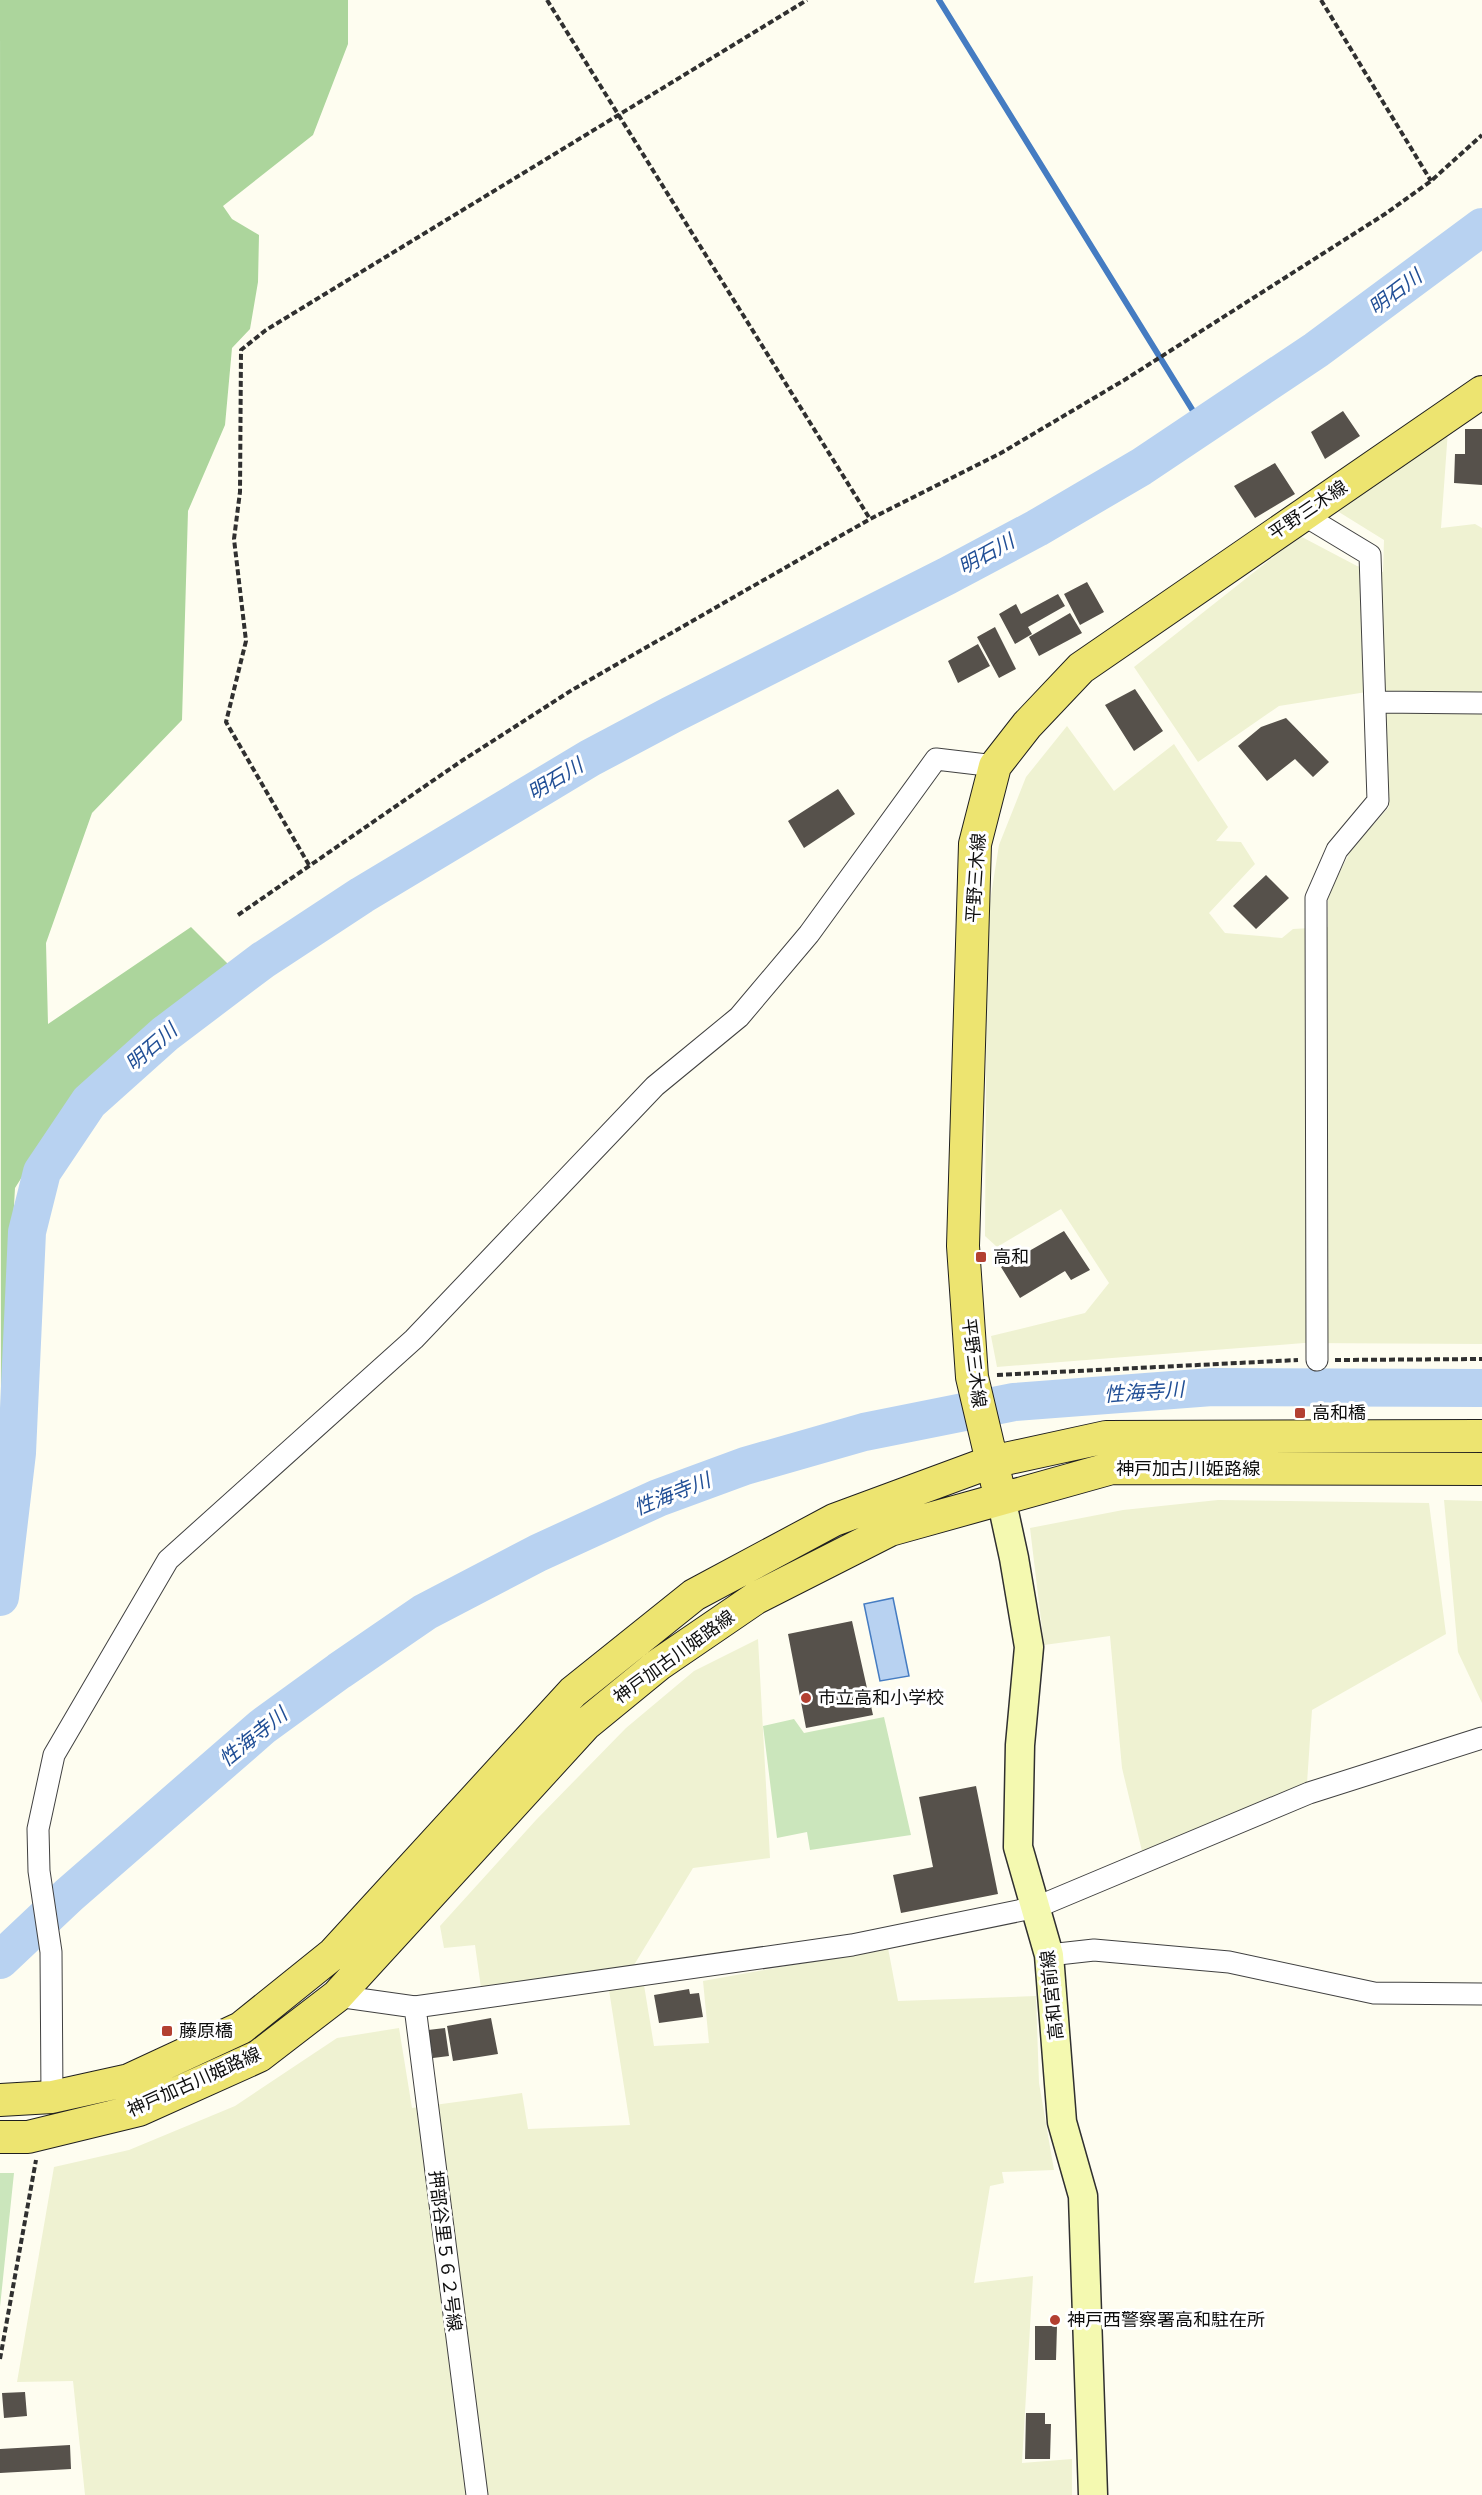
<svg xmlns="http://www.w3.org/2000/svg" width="1482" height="2495" viewBox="0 0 1482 2495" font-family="'Crimson Pro','Noto Sans JP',serif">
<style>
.farmland{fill:#eff2d2}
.green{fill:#cbe6bc}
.forest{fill:#acd59c}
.water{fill:#b8d2f1;stroke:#457cc2;stroke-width:1.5}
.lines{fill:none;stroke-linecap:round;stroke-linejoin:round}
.stream{stroke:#457cc2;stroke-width:6}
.river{stroke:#b8d2f1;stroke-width:38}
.building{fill:#56514b}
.street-casing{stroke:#414141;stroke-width:23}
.secondary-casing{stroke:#303030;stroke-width:31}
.primary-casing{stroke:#1f1f1f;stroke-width:34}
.path{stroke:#303030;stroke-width:4;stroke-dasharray:6 3;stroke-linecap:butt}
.street{stroke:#fff;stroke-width:21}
.secondary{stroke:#f4f9b0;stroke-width:28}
.primary{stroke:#ede470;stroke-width:32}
.poi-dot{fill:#b34031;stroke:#fff;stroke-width:2}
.labels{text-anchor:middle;stroke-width:6;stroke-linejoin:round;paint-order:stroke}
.street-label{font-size:18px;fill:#0e0e0e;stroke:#fff}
.poi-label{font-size:18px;fill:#0e0e0e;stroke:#fff;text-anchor:start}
.water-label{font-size:20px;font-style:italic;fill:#214f96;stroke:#fff}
</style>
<rect width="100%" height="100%" fill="#fefdf0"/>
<path class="farmland" d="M1448 430 1441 528 1475 524 1482 528V1344L1304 1343 997 1367 991 1336 1085 1313 1109 1283 1061 1209 997 1247 985 1236 987 920 999 845 1026 777 1067 726 1114 791 1174 744 1228 827 1216 841 1241 842 1255 864 1209 913 1225 933 1282 938 1293 929 1328 927V895L1351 850 1389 807 1385 689 1279 706 1198 762 1134 667 1300 536 1357 566 1383 572 1384 540 1334 509Z
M1218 1500 1429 1503 1446 1634 1312 1710 1307 1783 1142 1851 1122 1768 1110 1636 1044 1645 1030 1528 1123 1510Z
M1444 1500 1482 1501V1703L1458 1652Z
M758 1639 770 1858 693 1868 634 1965 481 1988 475 1945 444 1948 440 1926 536 1820 626 1728 694 1671Z
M888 1948 898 2001 1036 1996 1039 2083 1054 2170 1002 2172 1004 2183 990 2186 974 2283 1033 2276 1022 2463 1072 2459V2495H85L73 2381 17 2382 54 2167 129 2150 235 2106 337 2038 399 2028 412 2108 522 2093 528 2129 630 2125 609 1990 644 1985 654 2046 709 2043 703 1981Z"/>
<path class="green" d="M884 1717 911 1835 810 1850 807 1832 777 1838 763 1726 794 1719 804 1733Z
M0 2173H14L0 2307Z"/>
<path class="forest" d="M0 0H348V44L313 135 223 206 232 219 259 235 258 282 250 329 232 348 225 425 188 511 182 720 92 813 46 943 48 1024 191 927 234 970 68 1104 15 1188 1 1433Z"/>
<path class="water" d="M893 1598 909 1676 880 1681 864 1604Z"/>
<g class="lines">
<path class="stream" d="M939 0 1203 427"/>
<path class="river" d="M0 1597 17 1453 27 1232 42 1172 89 1102 165 1034 263 960 362 895 590 758 671 715 947 576 1037 528 1141 467 1316 350 1482 227
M0 1960 69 1895 262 1727 339 1671 425 1612 538 1553 658 1498 745 1466 864 1432 1014 1402 1212 1387 1482 1388"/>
</g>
<path class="building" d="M1343 411 1360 436 1325 459 1311 432Z
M1465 429H1482V485L1454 483 1455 454H1465Z
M1275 463 1295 494 1255 518 1234 486Z
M1087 582 1104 612 1080 625 1064 594Z
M1058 594 1065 606 1028 627 1032 634 1015 644 999 614 1016 604 1021 614Z
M1070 613 1082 633 1039 656 1029 637Z
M995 627 1016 669 999 678 977 637Z
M978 644 990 666 958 683 948 661Z
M1135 689 1163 731 1134 751 1105 705Z
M1286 718 1329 762 1313 777 1295 759 1267 781 1238 746 1261 727Z
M838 789 855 814 804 848 788 821Z
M1266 875 1289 898 1256 929 1233 906Z
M1064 1231 1090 1270 1071 1280 1065 1271 1020 1298 1001 1267Z
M852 1621 873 1715 806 1728 788 1634Z
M976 1786 998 1894 901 1913 893 1875 933 1867 919 1797Z
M689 1989 690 1994 699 1993 703 2017 659 2023 654 1995Z
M491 2018 498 2054 453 2061 447 2026Z
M445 2028 449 2056 433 2058 428 2030Z
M1035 2326H1057L1056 2360H1035Z
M25 2392 27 2416 4 2418 2 2393Z
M1026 2413H1045V2424H1051L1050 2459H1025Z
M70 2445 71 2469 0 2473V2449Z"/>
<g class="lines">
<g class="street-casing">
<path id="street" d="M1302 514 1370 555 1378 801 1337 850 1316 898 1317 1360
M1376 702 1482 703
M1049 1955 1094 1950 1229 1962 1374 1993 1482 1994
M337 1996 415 2007 852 1945 1037 1907 1309 1793 1482 1738
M415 2007 477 2495
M52 2097 51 1952 39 1871 38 1829 54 1755 168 1560 414 1339 655 1086 739 1017 809 934 936 759 995 766"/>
</g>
<g class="secondary-casing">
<path id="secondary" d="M1001 1498 1014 1558 1029 1647 1020 1745 1018 1847 1049 1955 1062 2122 1083 2196 1093 2495"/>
</g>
<g class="primary-casing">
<path id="primary" d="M997 1483 972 1377 963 1246 975 844 995 766 1027 725 1081 668 1482 392
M0 2100 52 2097 129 2080 241 2028 333 1954 573 1692 694 1595 834 1520 991 1462 1106 1437 1482 1436
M0 2137H28L139 2110 259 2056 337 1996 586 1724 658 1665 756 1598 890 1530 1112 1468 1482 1469"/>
</g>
<path class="path" d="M547 0 870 519
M1321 0 1431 181
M309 865 226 722 246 641 234 539 240 492 241 350 266 330 807 0
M238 915 460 762 572 690 870 519 1001 453 1126 379 1385 214 1431 181 1482 135
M1335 1360 1482 1359
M997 1375 1298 1360
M0 2359 36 2160"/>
<use href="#street" class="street"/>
<use href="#secondary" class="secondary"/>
<use href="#primary" class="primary"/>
</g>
<g class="poi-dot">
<rect x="975" y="1251" width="12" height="12" rx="3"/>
<rect x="1294" y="1407" width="12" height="12" rx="3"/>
<circle cx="806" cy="1698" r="6"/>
<rect x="161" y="2025" width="12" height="12" rx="3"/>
<circle cx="1055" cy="2320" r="6"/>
</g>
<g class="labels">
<g class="street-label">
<text transform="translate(1308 510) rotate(-34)" y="6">平野三木線</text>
<text transform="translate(976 878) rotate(-86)" y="6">平野三木線</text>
<text transform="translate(974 1363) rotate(83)" y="6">平野三木線</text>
<text x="1188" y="1475">神戸加古川姫路線</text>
<text transform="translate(674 1657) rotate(-36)" y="6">神戸加古川姫路線</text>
<text transform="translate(1052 1995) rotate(-96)" y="6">高和宮前線</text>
<text transform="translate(194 2082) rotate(-24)" y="6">神戸加古川姫路線</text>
<text transform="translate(445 2251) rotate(83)" y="6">押部谷里５６２号線</text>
</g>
<g class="poi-label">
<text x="993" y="1263">高和</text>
<text x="1312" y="1419">高和橋</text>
<text x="818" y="1704">市立高和小学校</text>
<text x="179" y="2037">藤原橋</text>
<text x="1067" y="2326">神戸西警察署高和駐在所</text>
</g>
<g class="water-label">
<text transform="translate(1395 292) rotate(-37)" y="7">明石川</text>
<text transform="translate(986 554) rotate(-29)" y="7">明石川</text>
<text transform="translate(555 779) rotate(-31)" y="7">明石川</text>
<text transform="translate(151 1047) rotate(-41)" y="7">明石川</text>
<text transform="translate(1144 1392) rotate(-4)" y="7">性海寺川</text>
<text transform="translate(672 1494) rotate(-22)" y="7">性海寺川</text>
<text transform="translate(253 1737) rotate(-39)" y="7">性海寺川</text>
</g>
</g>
</svg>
